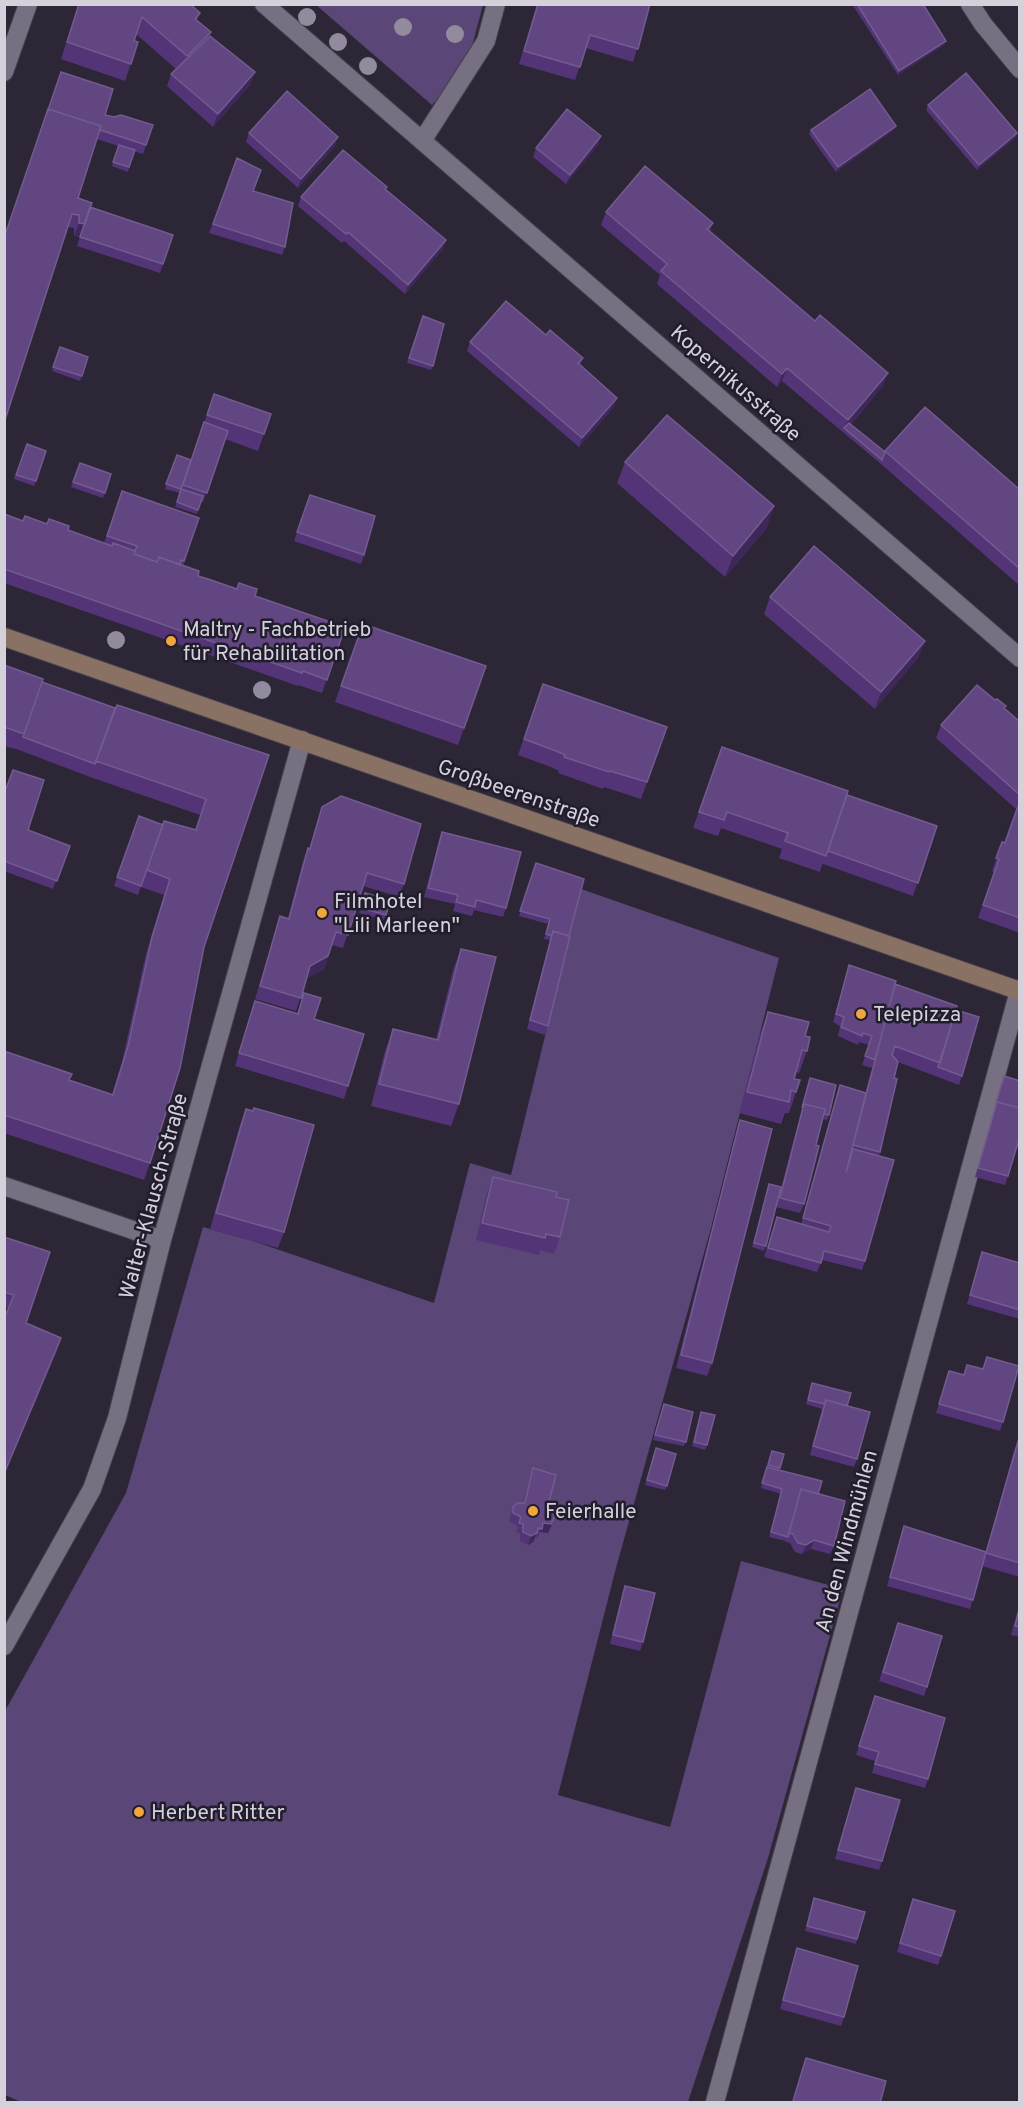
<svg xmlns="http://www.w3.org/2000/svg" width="1024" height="2107" viewBox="0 0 1024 2107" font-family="Overpass,sans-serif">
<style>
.green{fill:#5a4677}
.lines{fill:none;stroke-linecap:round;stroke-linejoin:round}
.street-casing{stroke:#47414e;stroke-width:20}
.secondary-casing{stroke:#47414e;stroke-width:20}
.street{stroke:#767082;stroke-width:18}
.secondary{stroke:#897264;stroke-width:18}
.tree{fill:#928b9e}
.wall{fill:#533577}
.shaded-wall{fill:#3d2859}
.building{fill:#614682;stroke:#735b90;stroke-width:1.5}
.poi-dot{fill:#f0a63f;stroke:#221d2c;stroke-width:2}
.labels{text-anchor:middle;stroke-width:5;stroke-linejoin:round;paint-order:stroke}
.street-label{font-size:21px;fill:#d4d1db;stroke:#221d2c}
.poi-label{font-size:21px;fill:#d4d1db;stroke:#221d2c;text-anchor:start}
</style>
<rect width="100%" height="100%" fill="#2c2636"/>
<path class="green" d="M316 5H483L467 65 432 105Z
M581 889 779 958 711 1228 616 1568 558 1795 670 1827 741 1561 843 1589 768 1858 688 2102H21L5 2095V1711L126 1493 203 1227 253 1241 434 1303 470 1163 511 1175Z"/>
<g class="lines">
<g class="street-casing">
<path id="street" d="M264 4 1020 658
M970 4 983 24 1020 69
M4 72 28 4
M422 141 486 41 496 4
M4 1186 162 1240
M4 1646 92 1489 117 1418 162 1240 302 740
M715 2102 1019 991"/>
</g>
<g class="secondary-casing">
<path id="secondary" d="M4 637 1020 991"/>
</g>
<use href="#street" class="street"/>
<use href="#secondary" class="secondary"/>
</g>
<g class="tree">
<circle cx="307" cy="17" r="9"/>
<circle cx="403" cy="27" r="9"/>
<circle cx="455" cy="34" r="9"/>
<circle cx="338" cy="42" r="9"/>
<circle cx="368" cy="66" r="9"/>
<circle cx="116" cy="640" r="9"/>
<circle cx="262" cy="690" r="9"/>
</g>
<path class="wall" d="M73 4H190L200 13 197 20 211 32 210 36 255 72 250 85 213 127 167 86 171 74 176 69 136 34 134 41 138 42 125 81 61 59 78 6Z
M537 4H650L633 62 586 48 575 80 519 64Z
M852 4H923L944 45 898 75Z
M928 105 1017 133 1015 138 977 170 926 110Z
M105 115 114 117 153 125 143 154 134 151 128 172 112 166 118 146 97 139 78 198 90 207 173 235 160 273 77 246 80 237 74 236V228L68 227 4 237Z
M896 126 894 130 836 172 809 134 811 130Z
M249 133 335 146 298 188 246 142Z
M601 136 598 145 566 184 533 157 536 148Z
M237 158 254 191 285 247 282 255 209 233Z
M387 187 386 190 446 240 443 249 405 294 344 241 342 243 298 206 301 197Z
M606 212 713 223 710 231 883 386 851 424 885 452V451L1020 490V586L881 464 782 381 777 387 657 284 660 275 601 225Z
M423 316 433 366 431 370 407 363Z
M546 335 583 358 580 365 614 407 579 447 467 351 470 342Z
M60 347 88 357 80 381 52 371Z
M214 394 271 414 258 451 225 439 203 502 201 501 197 514 175 507 180 493 165 489 177 455 186 476Z
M27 444 46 451 34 486 14 479Z
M625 462 767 528 725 577 617 483Z
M80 463 111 474 103 498 71 487Z
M122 491 199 518 183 566 198 576 345 627 322 693 298 685V686L4 583V514L23 521 68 530 104 543Z
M310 495 364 555 361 564 294 541Z
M770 597 919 657 875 709 764 614Z
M363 624 486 666 458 745 335 702Z
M4 665 42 682 115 708 269 755 204 947 150 1163 144 1180 4 1133V1051L69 1080 112 1094 122 1062 146 954 164 895 141 887 145 875 138 895 114 886 139 816 163 825 195 830 200 815 90 777 91 775 90 777 19 750 4 746Z
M543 684 667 727 641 799 604 787 603 789 558 773 559 771 551 767 518 755Z
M1005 709 1020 722V933L978 918 994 872 992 871 1002 842 1004 843 1016 809 936 738 941 725Z
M722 747 847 795 937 826 913 896 823 864V862L820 872 779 858 782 849 721 828 718 836 693 828Z
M4 794 28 830 70 846 53 889 4 871Z
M322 807 404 884 399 897 363 886 343 948 332 945 324 969 307 978 296 1011 255 999 280 916 288 918 303 861 308 848 309 849Z
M442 832 506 908 503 917 474 910 472 916 453 911 455 904 424 897 439 841Z
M536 863 569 936 548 1026 545 1035 527 1029 550 940 544 939 548 924 519 916Z
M365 893 390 900 384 920 359 913Z
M461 949 459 1104 451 1126 371 1106 385 1051 393 1029 436 1039 453 970Z
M849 965 894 987 956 1010 962 1076 959 1085 898 1062 879 1156 865 1261 862 1270 822 1260 817 1272 764 1257 777 1217 801 1224 840 1085 865 1093 872 1068 862 1065 869 1045 859 1042 858 1045 838 1036 840 1026 833 1022Z
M304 993 314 1019 348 1086 344 1099 235 1066 255 1001 297 1014Z
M768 1012 805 1036 807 1051 799 1073 796 1072 794 1079 796 1092 789 1113H785L781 1124 739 1113 760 1034Z
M1004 1076 1008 1176 1005 1185 975 1177Z
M810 1078 829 1115 827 1120 822 1119 816 1145 804 1204 800 1213 776 1207Z
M246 1109 284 1232 278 1248 210 1229 240 1125Z
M740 1120 712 1363 707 1376 676 1368 736 1133Z
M493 1177 556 1197 560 1237 554 1254 540 1250 539 1255 476 1240 487 1193Z
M769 1184 766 1246 764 1251 752 1247Z
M4 1237 26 1323 57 1351 4 1475V1319L9 1308 4 1307Z
M982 1252 1020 1263V1319L967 1304Z
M987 1357 1003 1422 1000 1431 936 1413 949 1371 964 1375 967 1365 983 1369Z
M811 1388 847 1406 857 1459 854 1467 810 1455 822 1409 806 1404Z
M664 1404 686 1442 684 1446 653 1440Z
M701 1412 707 1445 705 1450 692 1446Z
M1019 1438 1020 1577 982 1566 970 1609 887 1586 904 1526 986 1551 1014 1451Z
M654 1453 667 1486 665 1490 645 1485Z
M784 1454 779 1470 818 1494 834 1546 830 1554 811 1549 802 1554 795 1552 790 1543 786 1542V1541L769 1537 781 1494 761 1488 770 1455Z
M533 1468 552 1525 548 1533 540 1532 538 1538 535 1537 533 1542 528 1545 520 1541V1533L516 1532 518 1526 510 1522V1516L513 1507 524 1503Z
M625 1586 643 1642 640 1651 610 1644 622 1595Z
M1020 1602V1637L1011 1635Z
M898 1623 927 1687 924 1696 879 1681Z
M875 1696 928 1779 925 1788 872 1773 875 1761 856 1755Z
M856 1788 882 1861 879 1870 835 1859Z
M913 1899 941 1956 938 1965 897 1952Z
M813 1902 857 1939 856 1944 805 1931Z
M797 1948 844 2017 841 2026 780 2009Z"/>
<path class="shaded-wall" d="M211 32 205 49 181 73 187 56Z
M946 41 944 45 898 75 899 71Z
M255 72 250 85 213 127 218 114Z
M896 126 894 130 836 172 838 167Z
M1017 133 1015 138 977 170 979 165Z
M601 136 598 145 566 184 570 175Z
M338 137 335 146 298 188 301 179Z
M79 223 85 224 80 237 74 236Z
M446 240 443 249 405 294 408 285Z
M787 368 782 381 777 387 782 374Z
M888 373 883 386 846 429 844 428 848 420Z
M617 398 614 407 579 447 582 438Z
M774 506 767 528 725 577 733 556Z
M925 641 919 657 875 709 881 692Z
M328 956 324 969 306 979 310 966Z
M61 1338 57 1351 4 1475V1474Z
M555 1516 548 1533 540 1532 543 1523Z
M537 1533 533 1542 528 1545 531 1536Z
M814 1540 811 1549 802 1554 806 1545Z"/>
<path class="building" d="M79 4H190L200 13 195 19 211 32 187 56 142 17 134 41 138 42 131 64 67 42Z
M538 4H650L638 49 590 35 580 67 524 51Z
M857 4H923L946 41 899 71Z
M210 36 255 72 218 114 171 74Z
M61 72 113 89 105 115 114 117 121 115 153 125 146 145 100 130 101 126 48 109 47 113Z
M966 73 1017 133 979 165 928 105Z
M870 89 896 126 838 167 811 130Z
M287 91 338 137 301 179 249 133Z
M48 109 101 126 78 198 92 203 85 224 79 223V215L72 214 4 423V238Z
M567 109 601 136 570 175 536 148Z
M119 145 135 150 129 167 113 162Z
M343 150 387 187 385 189 446 240 408 285 348 232 346 234 301 197Z
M237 158 261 170 253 191 293 203 285 247 213 224Z
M645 166 713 223 707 229 815 321 820 315 888 373 848 420 787 368 782 374 661 271 667 264 606 212Z
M90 207 173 235 163 264 80 237Z
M506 301 546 335 550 330 583 358 578 363 617 398 582 438 470 342Z
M423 316 444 324 433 366 409 358Z
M60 347 88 357 82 376 53 367Z
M214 394 271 414 264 434 207 415Z
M925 407 1020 490V569L885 451Z
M667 415 774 506 733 556 625 462Z
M204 422 228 431 207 493 183 485Z
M849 423 885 452 882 460 844 428Z
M27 444 46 451 36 481 16 475Z
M177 455 191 460 181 489 166 484Z
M80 463 111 474 105 493 73 482Z
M181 489 203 496 198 510 177 502Z
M122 491 199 518 184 561 181 560 180 565 159 557 157 562 134 554 137 546 107 536Z
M310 495 375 516 364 555 297 532Z
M4 514 23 521 25 516 47 524 49 519 69 526 68 530 112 546 113 543 135 551 134 554 157 562 159 557 199 571 198 576 208 579 237 589 239 583 257 589 255 596 345 627 327 680 303 671 302 673 4 569Z
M814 546 925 641 881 692 770 597Z
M363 624 486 666 464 728 341 686Z
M4 665 43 679 24 734 4 727Z
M42 682 115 708 95 764 23 737Z
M543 684 667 727 647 782 610 771 609 772 564 757 565 755 556 751 524 739Z
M977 685 995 700 997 699 1006 706 1004 708 1020 722V795L941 725Z
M117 705 269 755 204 947 180 1068 150 1163 4 1115V1051L72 1074 69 1080 113 1095 128 1046 152 937 170 879 147 870 164 821 196 830 206 799 96 761Z
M722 747 848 791 826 856 785 841 788 833 727 812 724 820 699 812Z
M13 770 44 780 28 830 70 846 57 881 4 861V794Z
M847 795 937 826 918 883 828 851Z
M341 796 421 824 404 884 367 873 348 935 336 932 328 956 310 966 301 998 260 986 280 916 289 919 308 848 310 849 322 807Z
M1020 801V918L983 905 999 859 996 858 1002 842 1005 843Z
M139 816 163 825 141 886 117 877Z
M442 832 521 852 506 908 476 900 475 907 456 902 458 895 428 888Z
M536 863 584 879 569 936 553 931 552 936 546 934 550 919 520 911Z
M365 893 390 900 386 915 361 908Z
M553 931 570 936 548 1026 530 1020Z
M461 949 496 957 459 1104 379 1084 393 1029 438 1040Z
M849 965 896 981 875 1060 865 1056 872 1036 863 1033 862 1036 841 1027 844 1017 836 1014Z
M895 984 957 1006 940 1063 895 1046 892 1055 898 1062 894 1078 897 1079 880 1152 853 1145Z
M304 993 321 998 314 1019 364 1034 348 1086 239 1053 255 1001 298 1014Z
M956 1010 979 1017 962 1076 938 1067Z
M768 1012 809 1022 805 1036 810 1037 807 1051 802 1050 794 1079 800 1080 796 1092 791 1090 789 1102 747 1092Z
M1004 1076 1020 1081V1108L997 1102 995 1106Z
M810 1078 836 1085 829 1115 824 1114 825 1109 804 1104 802 1108Z
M840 1085 866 1093 846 1173 853 1149 894 1160 865 1261 824 1251 821 1263 768 1248 777 1217 829 1232 831 1226 803 1218Z
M997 1102 1020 1108V1136L1008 1176 978 1168Z
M804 1104 825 1109 816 1145 819 1146 804 1204 780 1198Z
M254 1108 314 1125 284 1232 216 1213 246 1109 253 1111Z
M740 1120 772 1129 712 1363 681 1355Z
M493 1177 557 1192 556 1197 569 1200 560 1237 546 1234 545 1238 482 1223Z
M769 1184 781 1187 766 1246 754 1243Z
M4 1237 50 1252 26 1323 61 1338 4 1474V1319L14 1295 4 1292Z
M982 1252 1020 1263V1310L970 1295Z
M987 1357 1019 1366 1003 1422 939 1404 949 1371 964 1375 967 1365 983 1369Z
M812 1383 851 1393 847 1406 826 1400 824 1404 808 1400Z
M826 1400 870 1412 857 1459 813 1446Z
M664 1404 693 1412 686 1442 655 1435Z
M701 1412 715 1415 707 1445 694 1442Z
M1019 1438H1020V1563L986 1553Z
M656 1448 676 1454 667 1486 647 1480Z
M772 1451 784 1454 780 1468 768 1465Z
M767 1467 822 1481 818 1494 801 1489 788 1537 771 1532 782 1489 762 1483Z
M533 1468 556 1475 547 1509 552 1511 555 1516 551 1524 543 1523 542 1529 538 1528 537 1533 531 1536 523 1532V1524L519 1523 521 1517 513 1513V1507L517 1503H525Z
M801 1489 845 1501 834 1546 814 1540 806 1545 798 1543 793 1534 789 1533Z
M904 1526 986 1552 973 1600 890 1577Z
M625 1586 655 1593 643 1642 613 1635Z
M1020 1606V1627L1015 1626Z
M898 1623 942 1636 927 1687 883 1672Z
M875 1696 945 1718 928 1779 875 1764 879 1752 859 1746Z
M856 1788 900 1800 882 1861 838 1850Z
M814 1898 865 1912 857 1939 807 1926Z
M913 1899 955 1911 941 1956 900 1943Z
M797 1948 858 1966 844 2017 783 2000Z
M806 2058 886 2081 880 2103H797L793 2101Z"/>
<g class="poi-dot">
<circle cx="171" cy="641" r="6"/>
<circle cx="322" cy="913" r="6"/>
<circle cx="861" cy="1014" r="6"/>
<circle cx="533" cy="1511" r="6"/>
<circle cx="139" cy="1812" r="6"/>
</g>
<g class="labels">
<g class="street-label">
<text transform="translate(736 383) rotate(41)" y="7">Kopernikusstraße</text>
<text transform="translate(519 793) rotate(19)" y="7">Großbeerenstraße</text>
<text transform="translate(153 1196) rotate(-75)" y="7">Walter-Klausch-Straße</text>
<text transform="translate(846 1541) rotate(-75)" y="7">An den Windmühlen</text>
</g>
<g class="poi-label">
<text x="183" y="636">Maltry - Fachbetrieb<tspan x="183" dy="24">für Rehabilitation</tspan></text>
<text x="334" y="908">Filmhotel<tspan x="334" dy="24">"Lili Marleen"</tspan></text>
<text x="873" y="1021">Telepizza</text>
<text x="545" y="1518">Feierhalle</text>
<text x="151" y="1819">Herbert Ritter</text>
</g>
</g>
<rect width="1024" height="2107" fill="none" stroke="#d4d1db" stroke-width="12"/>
</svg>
